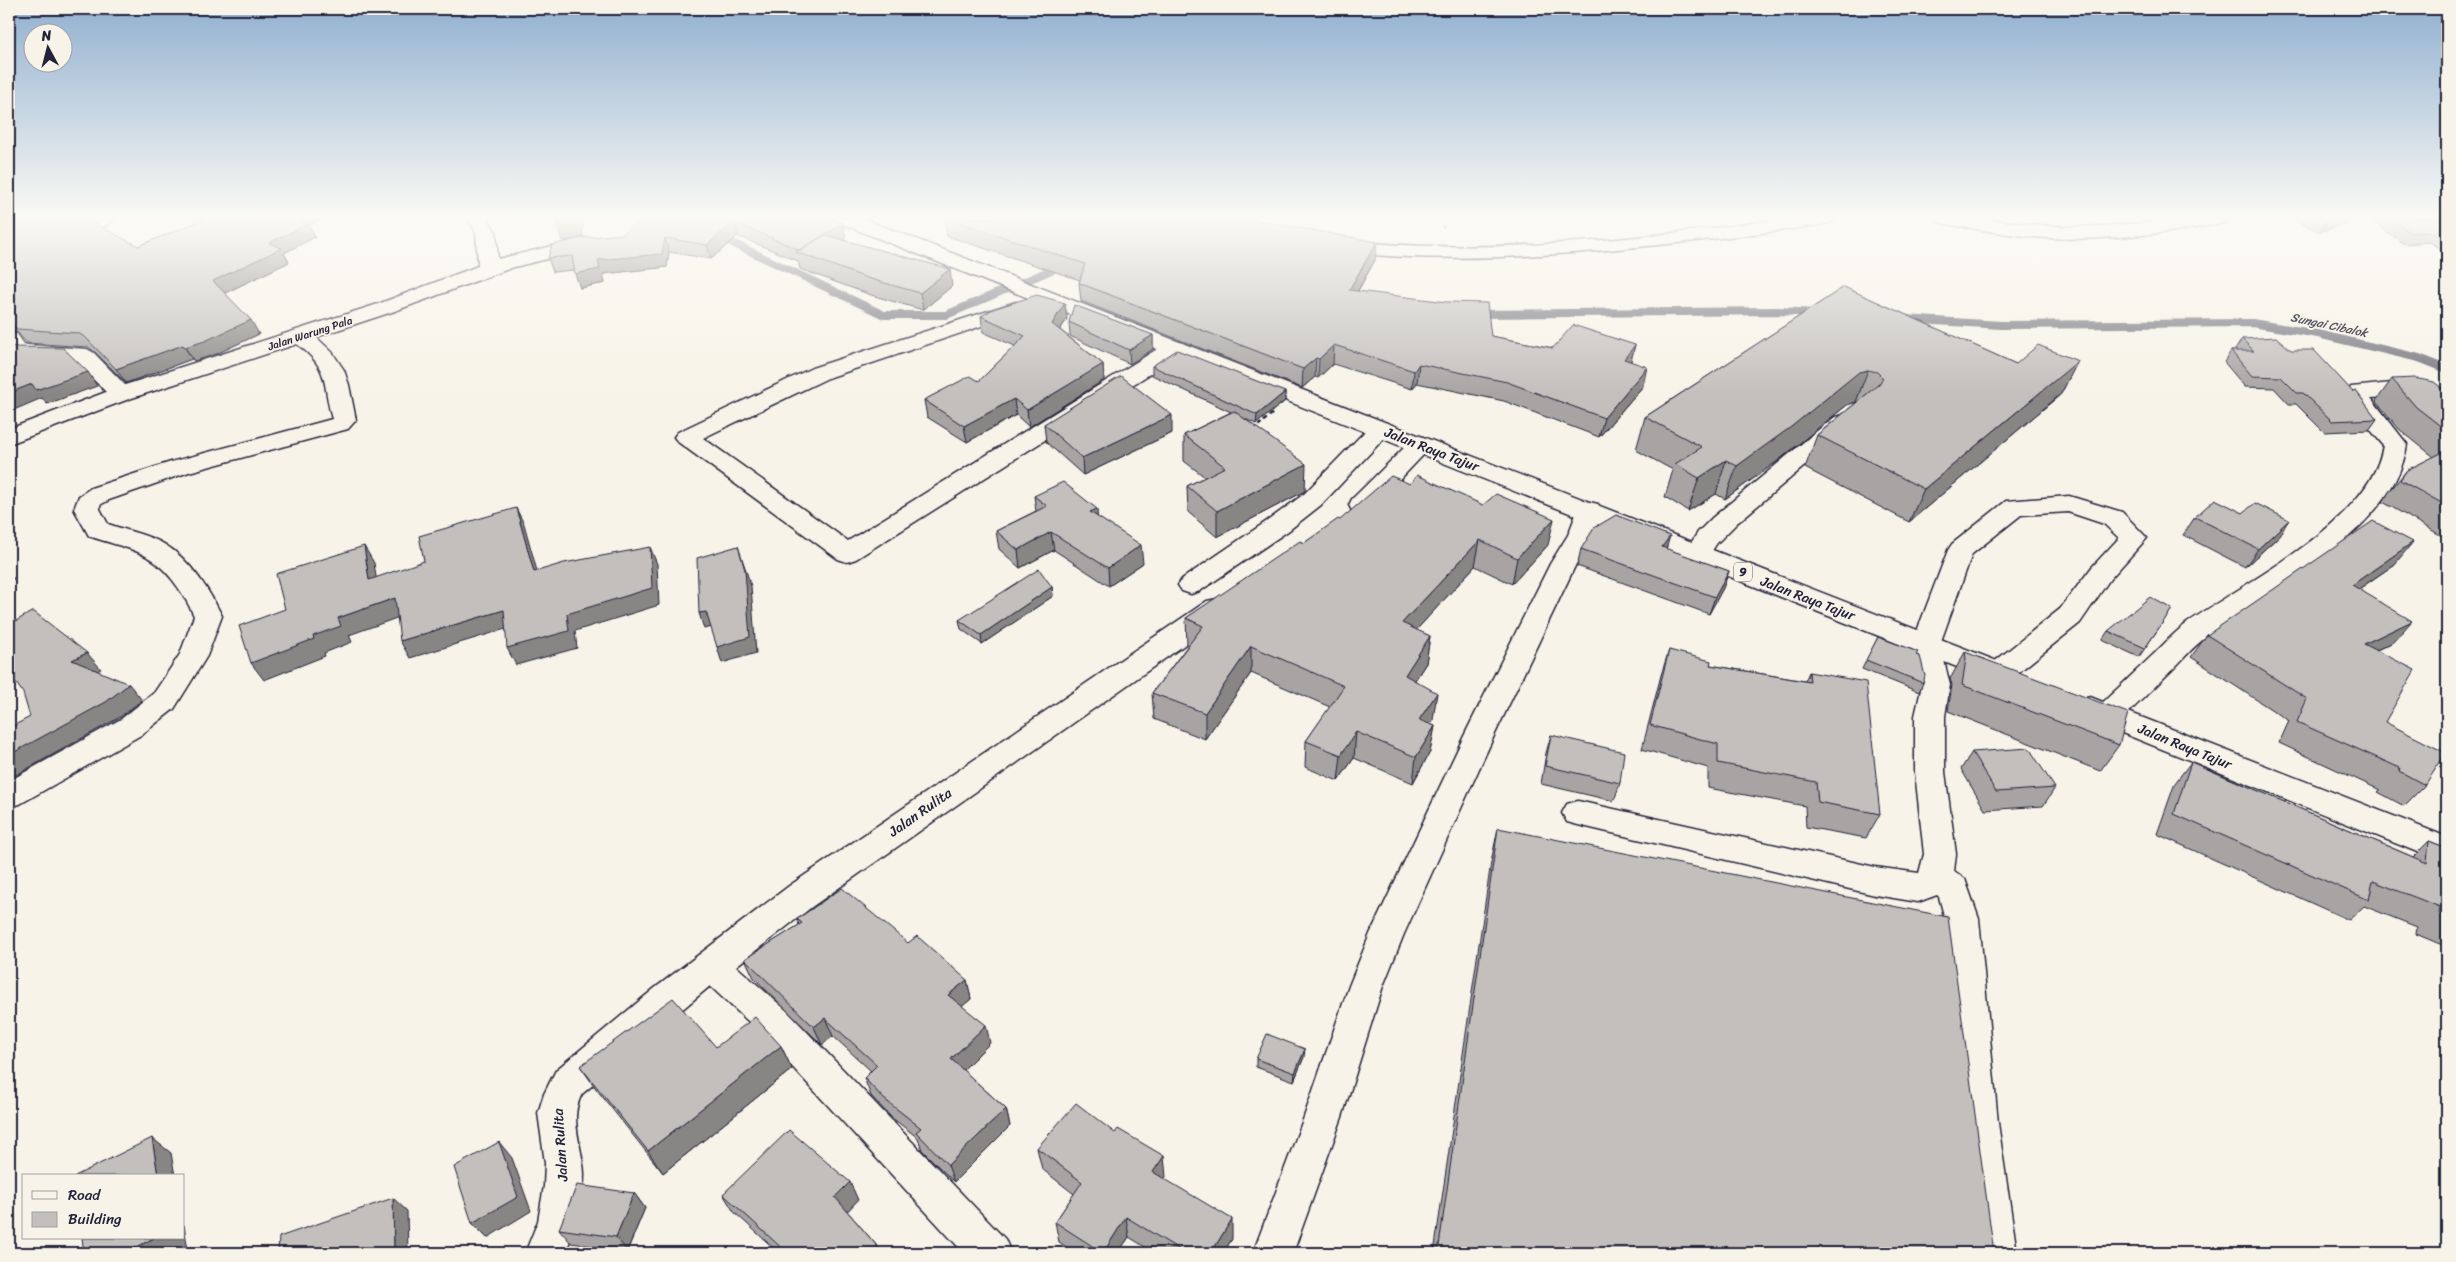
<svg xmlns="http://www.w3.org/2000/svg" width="2456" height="1262" viewBox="0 0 2456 1262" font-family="Sriracha,sans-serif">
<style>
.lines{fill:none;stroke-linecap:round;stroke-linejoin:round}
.stream{stroke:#76747f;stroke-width:8}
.minor-casing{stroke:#22223b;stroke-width:3}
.highway-casing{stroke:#22223b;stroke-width:3}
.path{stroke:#22223b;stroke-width:2.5;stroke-dasharray:4 3;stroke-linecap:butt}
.minor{fill:#f7f3e8;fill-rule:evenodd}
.highway{fill:#f7f3e8;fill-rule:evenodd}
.wall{fill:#a7a4a3;stroke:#22223b}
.shaded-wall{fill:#888684;stroke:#22223b}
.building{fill:#c2bfbd;stroke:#22223b}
.labels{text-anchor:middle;stroke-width:4;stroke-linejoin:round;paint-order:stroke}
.far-street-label{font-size:11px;fill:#22223b;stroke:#f7f3e8}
.far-water-label{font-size:12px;font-style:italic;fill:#535263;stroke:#f7f3e8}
.shield{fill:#f7f3e8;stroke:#62616f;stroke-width:1}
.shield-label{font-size:12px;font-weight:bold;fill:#22223b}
.street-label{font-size:14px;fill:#22223b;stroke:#f7f3e8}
</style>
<rect width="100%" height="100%" fill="#f7f3e8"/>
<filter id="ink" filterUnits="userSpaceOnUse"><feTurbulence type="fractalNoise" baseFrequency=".02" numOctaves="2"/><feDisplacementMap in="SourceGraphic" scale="10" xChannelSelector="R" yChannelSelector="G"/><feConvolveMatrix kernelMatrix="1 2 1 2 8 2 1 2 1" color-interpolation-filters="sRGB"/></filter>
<g filter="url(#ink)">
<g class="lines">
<path class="stream" d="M720 237 884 315H946L1063 265
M1477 314 1778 311 1817 313
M1904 319 2001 325 2252 323 2318 334 2419 358 2447 369"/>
<g class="minor-casing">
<path id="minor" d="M88 218H115C109 228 87 234 76 231L73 227 76 223Z
M468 218H487L496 232 498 259 586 238 593 240 596 244 593 248 514 267 392 312 316 337 332 352 344 370 349 385 356 420 348 429 189 472 109 500 100 505V509L108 524C124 530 141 533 156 540 186 553 208 588 222 616L207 656 174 709 141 735 20 804 9 807V781L121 719 154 693 180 654 194 616C183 591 164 563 138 552 122 545 105 542 89 536L74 509 79 496 91 488 171 462 332 419C322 384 331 369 297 344L129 399 9 444V429L106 392 74 360 26 359 9 354V333L17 334 24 344 27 345 87 349 94 353 125 385 378 304 478 266 476 232Z
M1786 218H1834L1832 222 1825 224C1766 233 1707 240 1648 246 1544 257 1442 263 1338 252L1331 250 1328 246 1331 242 1338 240C1484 256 1640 240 1786 218Z
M1936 218C1952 218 1969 217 1985 219 2013 222 2040 226 2069 227 2122 227 2175 218 2228 218L2226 222 2219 224C2163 234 2105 241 2047 238 2013 236 1979 229 1945 224L1938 222Z
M1016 302 1023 304 1026 308 1023 312 828 378 703 438 848 541 1167 343 1175 341 1183 343 1186 348 1183 353 856 559 847 562 838 559 678 442 674 437 678 432 812 368Z
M2392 383 2447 394V408L2392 397 2371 398 2407 444C2396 531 2268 590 2205 638 2194 646 2185 657 2175 667 2156 686 2137 704 2118 723L2108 726 2098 723 2093 715 2098 707C2117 689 2136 671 2156 652 2165 643 2175 632 2186 624 2245 581 2372 522 2383 445L2353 408 2347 394 2351 387Z
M1843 415 1851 417 1855 422 1851 427 1737 523 1717 543 1706 560 1697 563 1688 560 1684 554 1698 532 1712 518 1823 426 1835 417Z
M1380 422 1388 424 1392 429 1388 434 1321 505 1288 531 1200 591 1191 594 1182 591 1178 585 1182 579 1270 519 1304 494 1372 424Z
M1420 438 1428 440 1432 445 1428 450 1370 511 1361 513 1352 511 1349 505 1352 499 1412 440Z
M2069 496 2122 512 2147 538 2110 579 2080 623 2009 680 1999 683 1989 680 1985 673 1989 666 2060 609 2092 567 2119 538 2104 524 2068 512 2021 515 1972 554 1940 644 1950 685 1945 716V772L1956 854 1954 871 1965 879 1979 919 1998 1123 2017 1253H1977L1960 1123 1945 919 1939 897 1937 895 1918 902 1875 895 1578 825 1567 822 1562 813 1567 804 1578 801 1875 867 1919 873 1924 854 1915 772V716L1922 685 1912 644 1948 550 1952 544 2006 501Z
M1589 502 1598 504 1602 510 1594 535 1576 564 1493 738 1404 934 1383 986 1342 1117 1293 1253H1253L1304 1117 1349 986 1370 934 1463 738 1550 564 1568 535 1580 504Z
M1217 599 1227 601 1231 608 1227 615 813 906 736 966 787 1011 1005 1239 1011 1253H964L761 1033 710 986 582 1094C568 1119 583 1147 584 1174 584 1202 576 1228 565 1253H525L538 1221 544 1186 545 1163 538 1113 544 1094 556 1070 655 988 789 886 1207 601Z"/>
</g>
<g class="highway-casing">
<path id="highway" d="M835 218H862L2007 665 2011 672 2007 679 1997 682 1987 679 837 222Z
M2090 697 2447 837V864L2080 716 2075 708 2080 700Z"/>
</g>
<path class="path" d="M1441 218 1444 230
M1253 430 1273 413"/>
<use href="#minor" class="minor"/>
<use href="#highway" class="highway"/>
</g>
<path class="wall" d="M9 218 81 219 138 246 196 223 193 218H324L309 225 315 237 284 253 289 262 225 293 259 334 214 355 194 361 192 359 126 383 95 352 88 347 27 343 17 332H9Z
M652 218H828L846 237 842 239 952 286 923 310 871 295 800 269 798 261 738 236 711 259 669 252 667 267 603 274 605 283 580 288 574 270 553 272 548 258 623 234Z
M945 218 1375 260 1358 291 1491 336 1553 348 1635 345 1631 361 1643 386 1599 437 1504 401 1417 383 1412 389 1333 364 1318 378 1315 377 1302 388 1081 301 1079 283 1080 280 947 236Z
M2290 218H2359L2320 232Z
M2368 218H2447V254L2430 242 2404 244Z
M1844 287 2016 364 2078 361 2061 394 1909 522 1805 468 1817 435 1857 402H1856L1847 405 1779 460 1725 499 1716 494 1688 511 1665 497 1673 470 1636 450 1645 417Z
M981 316 1067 319 1060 330 1103 364 1104 380 1029 427 1016 415 967 442 927 417 924 400 979 381 1015 346 983 332Z
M1069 322 1153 335V349L1130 364 1070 336Z
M2242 339 2291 350 2377 419 2369 430 2324 432 2296 404H2289L2274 388 2245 387 2224 362 2231 351H2236L2235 350Z
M1152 366 1285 392V401L1256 424 1243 418 1305 491 1217 537 1188 512 1187 486 1205 477 1184 461V435L1231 412 1152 375Z
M2392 379 2447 392V539L2383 502 2389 492 2407 470 2434 457 2399 429 2376 401Z
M1044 424 1172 433 1083 475 1046 442Z
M1034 496 1097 517 1143 563 1109 586 1054 550 1020 568 999 549 996 531 1036 511Z
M2243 513 2277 538 2245 567 2183 535 2195 517Z
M1340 520 1548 545 1512 584 1475 566 1416 630 1430 636 1426 663 1415 680 1433 720 1430 724 1435 726 1430 752 1413 783 1354 758 1338 781 1305 767 1306 741 1330 707 1251 673 1205 739 1154 719 1152 693 1188 645H1187L1186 618Z
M1581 549H1666L1729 571 1723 588 1709 614 1577 566Z
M2395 564 2359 589 2393 642 2377 650 2385 722 2425 785 2404 806 2378 792 2380 790 2279 743 2289 721 2191 657 2207 635Z
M1052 587 1053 596 982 644 961 629 959 620Z
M2172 609 2139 657 2102 640 2108 631Z
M1878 637 1916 655 1923 683 1919 692 1862 669Z
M1669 650 1710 665 1805 681 1809 672 1880 814 1866 838 1806 827 1805 806 1708 788V768L1642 749 1661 675Z
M1965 652 2119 745 2100 771 1948 711 1952 685 1950 679Z
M1551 735 1620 783 1614 801 1541 784 1546 753Z
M1972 752 2055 788 2043 806 1985 810 1961 769Z
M2191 762 2413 857 2429 841 2447 848V947L2416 934 2417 927 2364 906 2349 920 2157 834 2175 783Z
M1498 828 1994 1253H1434L1491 862Z
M797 919 908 943 967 980 971 999 962 1006 990 1043 963 1070 1006 1109 1010 1126 954 1182 922 1150 918 1138 891 1117 871 1096 864 1078 871 1071 833 1036 822 1045 754 978 745 959 799 925Z
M781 1046 792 1069 663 1173 597 1090 580 1066 716 1047Z
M1304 1057 1294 1081 1256 1067V1059Z
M1037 1148 1166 1177 1164 1179 1232 1239 1223 1253H1155L1129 1237 1118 1253H1076L1059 1242 1055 1222 1074 1194 1042 1169Z
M634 1193 645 1208 627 1251 571 1243 559 1229Z
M723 1194 858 1200 847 1211 883 1253H779L734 1212Z"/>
<path class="shaded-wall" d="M291 218H324L309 225 315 237 284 253 289 262 221 295 213 281 269 243Z
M577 218H583V237L563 241 556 225Z
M2335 218H2359L2320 232 2326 221Z
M734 222 738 236 711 259 707 245Z
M843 223 846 237 813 259 801 250Z
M665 238 669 252 667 267 603 274 605 283 580 288 575 274 598 260Z
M1377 242 1375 260 1348 308 1349 290Z
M950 269 952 286 923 310 920 293Z
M1065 303 1067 319 1053 340 1052 324Z
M251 320 259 334 214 355 194 361 185 347Z
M1153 335V349L1130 364 1129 350Z
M183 345 192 359 126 383 116 369Z
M1334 345 1333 364 1318 378 1319 359Z
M1635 345 1630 363 1624 359Z
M1316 358 1315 377 1302 388 1303 369Z
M2078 361 2061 394 1909 522 1924 489Z
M1103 364 1104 380 1029 427 1027 410Z
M1419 364 1417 383 1412 389 1414 371Z
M1647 367 1643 386 1599 437 1604 418Z
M1868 370 1856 402 1847 405 1779 460 1725 499 1737 466 1859 372Z
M88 372 97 386 47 404 42 398 9 412V393L32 384Z
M1285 392V401L1256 424 1257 415Z
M1014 399 1016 415 967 442 964 426Z
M1172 415V433L1083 475 1082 458Z
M1726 460 1716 494 1688 511 1699 478Z
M1306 464 1305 491 1217 537V511Z
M516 508 524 524 542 589 534 572Z
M1097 509 1098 526 1090 512Z
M1554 519 1548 545 1512 584 1517 558Z
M2289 520 2277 538 2245 567 2258 549Z
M1051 532 1054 550 1020 568 1018 550Z
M1670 536 1665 553 1662 547Z
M1480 540 1475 566 1398 650 1402 623Z
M2413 542 2395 564 2334 606 2352 585Z
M1141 545 1143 563 1109 586 1108 568Z
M364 546 374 563 379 597 369 580Z
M738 546 751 586 756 653 722 663 717 647Z
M650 547 657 564 659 605 575 631 577 648 516 665 507 648 567 614Z
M1729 571 1723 588 1709 614 1715 597Z
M9 572 14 579 9 581Z
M1052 587 1053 596 982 644 981 635Z
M395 598 405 615 349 635 352 642 324 653 325 656 264 680 251 663 313 636 338 618Z
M504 610 512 627 410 658 400 641Z
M706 612 712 627 704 629 699 613Z
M2412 621 2393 642 2346 665 2364 644Z
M1430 636 1426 663 1402 701 1405 675Z
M1251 646V673L1205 739V713Z
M87 653 101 669 86 676 72 660Z
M129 684 142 700 120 717 9 779V755Z
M1437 693 1433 720 1415 746 1419 720Z
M1435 726 1430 752 1413 783 1416 757Z
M1356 732 1354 758 1338 781 1341 755Z
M967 980 971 999 953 1014 948 995Z
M825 1018 833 1036 822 1045 814 1027Z
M986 1025 990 1043 956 1077 951 1059Z
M781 1046 792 1069 663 1173 648 1151Z
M1305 1049 1304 1057 1294 1081 1295 1073Z
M1006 1109 1010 1126 954 1182 948 1165Z
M152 1138 171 1153 175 1176H158Z
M499 1142 512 1158 531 1211 487 1238 472 1223Z
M1164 1156 1166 1177 1155 1193 1153 1172Z
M850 1182 858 1200 844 1215 835 1197Z
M634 1193 645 1208 627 1251 616 1237Z
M393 1198 407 1211 408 1253H394Z
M1126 1217 1129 1237 1118 1253H1103Z
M1232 1219V1239L1223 1253H1211Z
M184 1225 187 1245 173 1253H125L154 1238H184Z"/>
<path class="building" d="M9 218H66L67 220 86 219 138 246 205 219V218H295L308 224 269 243 282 248 213 281 251 320 205 341 185 347 183 345 116 369 86 338 78 333 17 329 9 320Z
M559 218H577V220L556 225Z
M652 218H828L843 223 800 250 734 222 707 245 665 238 662 254 598 260 600 269 575 274 572 256 548 258 552 245 582 238 623 234 633 225Z
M946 218H1245L1377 242 1349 290 1447 302 1487 303 1491 336 1553 348 1573 325 1635 345 1624 359 1647 367 1604 418 1507 382 1419 364 1414 371 1334 345 1319 359 1316 358 1303 369 1079 283 1085 264Z
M2319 218H2335L2326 221Z
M2389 218H2447V238L2437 232 2411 233Z
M825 235 950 269 920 293 867 278 796 252Z
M1844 287 2016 364 2038 345 2078 361 1924 489 1817 435 1879 384 1883 378 1877 372 1868 370 1859 372 1791 427 1737 466 1726 460 1699 478 1675 464 1702 447 1645 417Z
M1037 295 1065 303 1052 324 1103 364 1027 410 1014 399 964 426 924 400 970 376 979 381 1025 336 981 316 993 309Z
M1074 305 1153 335 1129 350 1069 322Z
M2276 337 2291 350H2314L2353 392 2356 391 2377 419 2332 421 2303 393H2297L2281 377 2252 376 2231 351H2254L2242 339Z
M9 345 16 347 63 348 88 372 36 390 32 384 9 393Z
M1177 350 1285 392 1257 415 1152 366Z
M1121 376 1172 415 1082 458 1044 424Z
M2414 378 2434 382 2447 392V431L2416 407 2392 379Z
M1234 411 1306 464 1217 511 1187 486 1225 467 1184 435Z
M2447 450V506L2400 480 2407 470Z
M1417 475 1483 505 1496 494 1554 519 1517 558 1480 540 1402 623 1430 636 1405 675 1437 693 1419 720 1435 726 1416 757 1356 732 1341 755 1306 741 1344 686 1251 646 1205 713 1152 693 1203 626 1186 618 1300 541 1304 543 1338 519 1340 520 1391 476 1410 484Z
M1063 482 1097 509 1090 512 1141 545 1108 568 1051 532 1018 550 996 531 1047 506 1034 496Z
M2215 499 2243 513 2255 503 2289 520 2258 549 2195 517Z
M516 508 534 572 564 563 650 547 652 588 567 614 569 631 507 648 504 610 400 641 395 598 338 618 341 626 313 636 314 639 251 663 239 626 285 609 276 574 364 546 369 580 424 561 419 536Z
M1616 515 1670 536 1662 547 1729 571 1715 597 1581 549 1594 528Z
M2373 521 2413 542 2352 585 2412 621 2364 644 2415 670 2385 722 2446 753 2425 785 2399 771 2400 768 2297 722 2307 699 2207 635Z
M738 546 745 570 750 637 717 647 706 612 699 613 697 558Z
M1039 569 1052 587 981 635 959 620Z
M2150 597 2172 609 2145 648 2108 631Z
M33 611 87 653 72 660 129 684 106 702 9 755V728L30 717 23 693 9 673V632L11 631 9 630V625Z
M1878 637 1918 652 1916 655 1920 656 1925 676 1923 683 1866 660Z
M1669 650 1711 661 1710 665 1810 682 1809 672 1866 682 1880 814 1818 802 1816 782 1718 763V744L1650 725Z
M1965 652 2128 713 2119 745 1962 685 1966 659Z
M1551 735 1624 752 1620 783 1545 766Z
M2029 748 2055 788 1996 792 1972 752Z
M2191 762 2427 863 2429 841 2447 848V917L2439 914 2440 907 2373 881 2369 900 2174 814Z
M1498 828 1948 917 1994 1253H1438Z
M842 888 908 943 917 936 967 980 948 995 986 1025 951 1059 1006 1109 948 1165 916 1132 921 1128 884 1099 864 1078 877 1065 825 1018 814 1027 745 959 802 923 797 919Z
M673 998 716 1047 755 1017 781 1046 648 1151 580 1066Z
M1267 1034 1305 1049 1295 1073 1256 1059Z
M1076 1103 1115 1133 1118 1129 1164 1156 1153 1172 1232 1219 1211 1253H1185L1126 1217 1103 1253 1055 1222 1082 1182 1037 1148Z
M789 1130 850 1182 835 1197 883 1253H787L723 1194Z
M152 1138 158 1176H75Z
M499 1142 518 1197 472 1223 454 1167Z
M577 1185 634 1193 616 1237 559 1229Z
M393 1198 394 1253H278L279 1237Z
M82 1238H154L125 1253H84Z"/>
</g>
<linearGradient id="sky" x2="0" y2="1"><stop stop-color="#91b0d0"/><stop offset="0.55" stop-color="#fbfaf5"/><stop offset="1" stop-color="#fbfaf5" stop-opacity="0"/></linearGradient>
<rect width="2456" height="395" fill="url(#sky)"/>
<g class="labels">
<g class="far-street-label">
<text transform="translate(310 333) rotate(-18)" y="4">Jalan Warung Pala</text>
</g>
<g class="far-water-label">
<text transform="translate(2329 325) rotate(12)" y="4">Sungai Cibalok</text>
</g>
<rect class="shield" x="1734" y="562.5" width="18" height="19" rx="4"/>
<g class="shield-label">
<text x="1743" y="576">9</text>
</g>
<g class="street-label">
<text transform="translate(1432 449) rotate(21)" y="5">Jalan Raya Tajur</text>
<text transform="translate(1808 598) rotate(21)" y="5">Jalan Raya Tajur</text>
<text transform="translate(2185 746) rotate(22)" y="5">Jalan Raya Tajur</text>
<text transform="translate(920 812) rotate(-35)" y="5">Jalan Rulita</text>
<text transform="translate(560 1145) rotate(-94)" y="5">Jalan Rulita</text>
</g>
</g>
<rect width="2456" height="1262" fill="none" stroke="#f7f3e8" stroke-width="30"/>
<rect x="15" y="15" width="2426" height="1232" fill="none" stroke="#22223b" stroke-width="2" filter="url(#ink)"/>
<rect x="22" y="1174" width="162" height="65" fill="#f7f3e8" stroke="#a29fa3"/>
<rect x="32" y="1191" width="25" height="8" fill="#f7f3e8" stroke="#a29fa3"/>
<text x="68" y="1200" font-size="15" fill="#22223b">Road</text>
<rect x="32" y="1212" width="25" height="15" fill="#c2bfbd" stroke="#a29fa3"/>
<text x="68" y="1224" font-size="15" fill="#22223b">Building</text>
<g transform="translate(48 48) rotate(353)"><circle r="24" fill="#f7f3e8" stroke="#a29fa3"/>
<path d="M0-4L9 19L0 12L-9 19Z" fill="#22223b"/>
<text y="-8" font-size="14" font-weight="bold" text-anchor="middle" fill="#22223b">N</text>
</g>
</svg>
